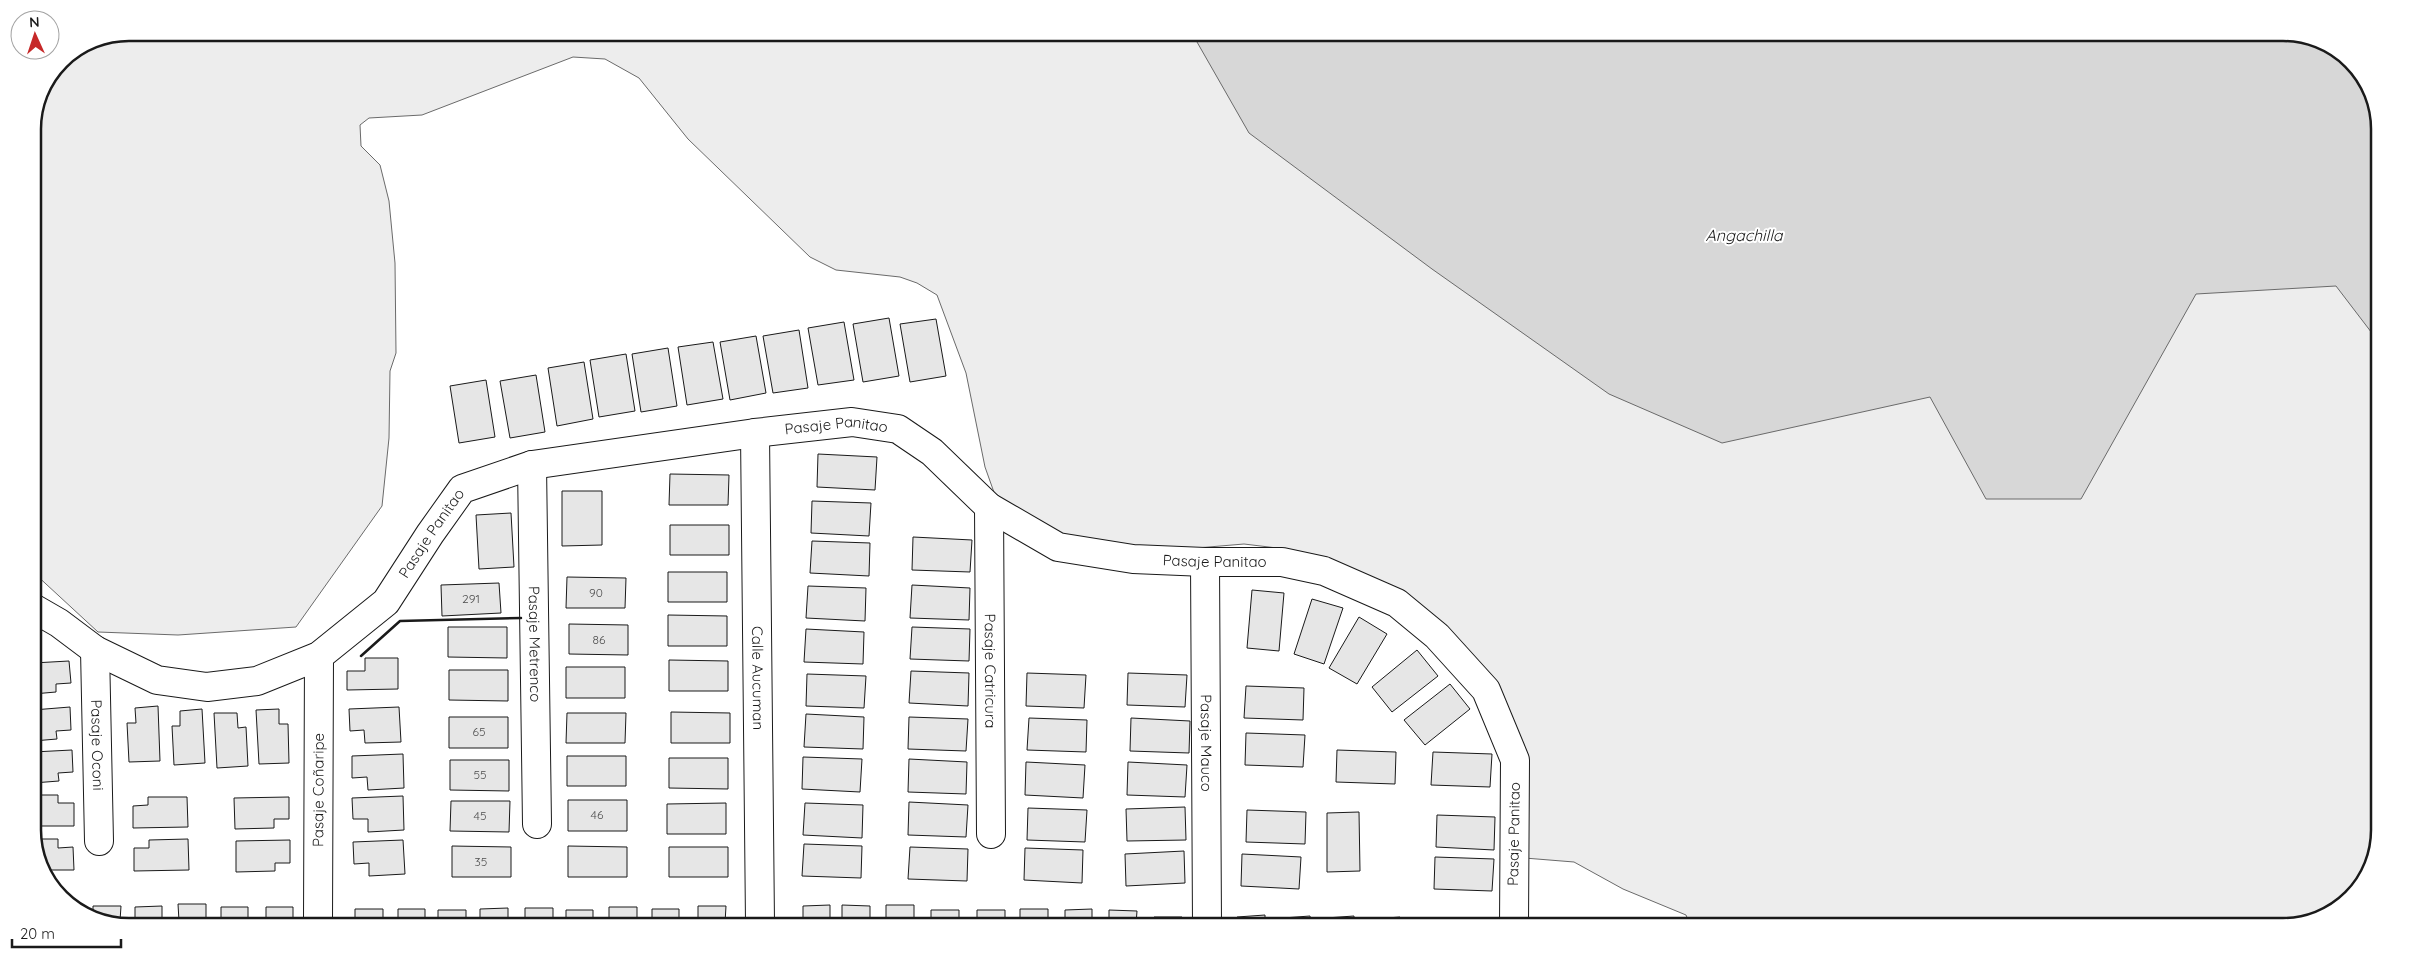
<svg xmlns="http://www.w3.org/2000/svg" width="2412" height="959" viewBox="0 0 2412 959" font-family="Quicksand,sans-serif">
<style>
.built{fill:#ededed;stroke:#6a6a6a}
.water{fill:#d7d7d7;stroke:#6a6a6a}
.building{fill:#e6e6e6;stroke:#1a1a1a}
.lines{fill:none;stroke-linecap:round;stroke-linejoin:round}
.minor-casing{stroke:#1a1a1a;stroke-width:30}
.minor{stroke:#fff;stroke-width:28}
.wall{stroke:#1a1a1a;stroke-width:2.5}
.labels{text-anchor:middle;stroke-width:4;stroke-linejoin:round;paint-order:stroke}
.number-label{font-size:12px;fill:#4d4d4d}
.street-label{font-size:15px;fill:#1a1a1a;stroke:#fff}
.water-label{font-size:16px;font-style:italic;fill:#1a1a1a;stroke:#fff}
.rim{fill:none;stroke:#1a1a1a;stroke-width:2.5}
</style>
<rect width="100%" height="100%" fill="#fff"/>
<path class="built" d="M129 33 2314 38 2360 70 2379 122 2374 861 2337 910 2283 926 1690 925 1686 915 1623 889 1574 862 1512 857 1509 766 1492 719 1409 611 1328 568 1277 548 1244 544 1114 555 1001 512 985 467 966 373 937 295 917 283 900 277 836 270 810 257 688 139 639 78 605 59 573 57 422 115 369 118 360 125 361 146 380 165 389 201 395 263 396 353 390 371 389 438 382 506 296 627 178 635 98 632 33 572V177L39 162 33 140V123L61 61 92 40Z"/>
<path class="water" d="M1193 35 2314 38 2360 70 2379 122 2378 341 2336 286 2196 294 2081 499H1986L1930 397 1722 443 1609 394 1432 269 1249 133Z"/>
<path class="building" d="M889 318 899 376 863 382 853 324Z
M936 319 946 376 910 382 900 324Z
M844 322 854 380 818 385 808 328Z
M799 330 808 388 773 393 763 336Z
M756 336 766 393 730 400 720 342Z
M713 342 723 399 687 405 678 347Z
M668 348 677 406 641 412 632 354Z
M626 354 635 411 599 417 590 360Z
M584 362 593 419 557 426 548 368Z
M536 375 545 432 510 438 500 381Z
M486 380 495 437 459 443 450 386Z
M818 454 877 457 875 490 817 487Z
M670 474 729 475 728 505H669Z
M562 491H602V545L562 546Z
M812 501 871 503 869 536 811 533Z
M511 513 514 567 479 569 476 515Z
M670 525H729V555H670Z
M913 537 972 540 970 572 912 570Z
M812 541 870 543 869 576 810 573Z
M668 572H727V602H668Z
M567 577 626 578 625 608H566Z
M499 583 501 613 442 616 441 585Z
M912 585 970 588 969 620 910 618Z
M808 586 866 588 865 621 806 618Z
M1252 590 1284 593 1279 651 1247 648Z
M1312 599 1343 608 1324 664 1294 654Z
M668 615 727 616V646H668Z
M1359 617 1387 634 1357 684 1329 668Z
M569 624 628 625V655L569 654Z
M448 627H507V658L448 657Z
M912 627 970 629 969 661 910 659Z
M806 629 864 632 863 664 804 662Z
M1417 650 1438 676 1392 712 1372 687Z
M365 658H398V689L347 690V671H365Z
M669 660 728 661V691H669Z
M69 661 71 683 56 684V692L33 694V663Z
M566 667H625V698H566Z
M449 670H508V701L449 700Z
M911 671 969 673 968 706 909 703Z
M1027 673 1086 675 1084 708 1026 706Z
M1128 673 1187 675 1185 707 1127 705Z
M807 674 866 676 864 708 806 706Z
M1450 684 1470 709 1425 745 1404 720Z
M1246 686 1304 688 1303 720 1244 718Z
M158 706 160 761 129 762 127 723H136L135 708Z
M70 707 71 730 56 731 57 739 33 741V710Z
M399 707 401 742 365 743 364 730 350 731 349 709Z
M202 709 205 763 174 765 172 726H180V711Z
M279 709V724H288L289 763 259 764 256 710Z
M671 712 730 713V743H671Z
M214 713H237L238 728 246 727 248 766 217 768Z
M567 713H626L625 743H566Z
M806 714 864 717 863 749 804 747Z
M449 717H508V748H449Z
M909 717 968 719 966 751 908 749Z
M1029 718 1087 720 1086 752 1027 750Z
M1131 718 1190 721 1189 753 1130 751Z
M1246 733 1305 735 1303 767 1245 765Z
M72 750 73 772 58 773 59 781 33 783V752Z
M1337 750 1396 752 1395 784 1336 782Z
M1433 752 1492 754 1490 787 1431 785Z
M403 754 404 788 368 790 367 777 352 778V756Z
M567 756H626V786H567Z
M803 757 862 759 860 792 802 789Z
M669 758H728V789L669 788Z
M909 759 967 762 966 794 908 792Z
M450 760H509V791L450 790Z
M1026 762 1085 765 1083 798 1025 795Z
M1128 762 1187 765 1185 797 1127 795Z
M33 795H58V803H74V826H33Z
M403 796 404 830 368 832V819H353L352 798Z
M148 797H187L188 827 133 828V806L148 805Z
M289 797V819H274V828L235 829 234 798Z
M568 800H627V831H568Z
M451 801H510L509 832 450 831Z
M909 802 968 805 966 837 908 835Z
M726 803V834H667V804Z
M805 803 863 805 862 838 803 835Z
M1185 807 1186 840 1127 841 1126 809Z
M1028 808 1087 810 1085 842 1027 840Z
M1247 810 1306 812 1305 844 1246 842Z
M1359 812 1360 871 1327 872V813Z
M1437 815 1495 817 1494 850 1436 847Z
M34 839H58V848L73 847 74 870H45Z
M188 839 189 870 134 871V848H149V840Z
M290 840V863H275V871L236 872V841Z
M403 840 405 874 369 876V863L354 864 353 842Z
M804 844 862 846 861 878 802 876Z
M452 846 511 847V877H452Z
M568 846 627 847V877H568Z
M669 847H728V877H669Z
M910 847 968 849 967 881 908 879Z
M1025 848 1083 850 1082 883 1024 880Z
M1184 851 1185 883 1126 886 1125 854Z
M1242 854 1301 857 1299 889 1241 886Z
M1435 857 1494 859 1492 891 1434 889Z
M178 904H206V922L179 921Z
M830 905V923H803V906Z
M842 905 870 906V923H842Z
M886 905H914V923H886Z
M93 906H121L120 921H98L93 918Z
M162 906V921H135V907Z
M698 906H726L725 923H698Z
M221 907H248V922H221Z
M266 907H293V922H266Z
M609 907H637V923H609Z
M508 908V922H480V909Z
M525 908H553V922H525Z
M355 909H383V922H355Z
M398 909H425V922H398Z
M652 909H679V923H652Z
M1020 909H1048V924L1020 923Z
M1092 909V924H1065V910Z
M438 910H466V922H438Z
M566 910H593V922H566Z
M931 910H959V923H931Z
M977 910H1005V923H977Z
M1109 910 1137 911 1136 924H1109Z
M1265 915V924H1238L1237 917Z
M1310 916 1311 924H1283V918Z
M1354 916V924H1326V918Z
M1154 917H1182V924H1154Z
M1400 917V924H1373V919Z
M1445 918 1446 924H1418V920Z
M1489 920V925H1462L1461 922Z"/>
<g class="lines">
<g class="minor-casing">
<g id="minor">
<path id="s1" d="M755 433 760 923"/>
<path id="s2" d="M532 465 537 824"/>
<path id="s3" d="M989 507 991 834"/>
<path id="s4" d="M1205 562 1207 924"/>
<path id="s5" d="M33 608 59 623 95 650 157 680 207 687 257 681 319 656 386 602 430 534 462 489 532 465 755 433 852 422 898 429 932 452 989 507 1058 547 1133 559 1205 562H1282L1324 571 1397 603 1437 636 1486 690 1515 760 1514 925"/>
<path id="s6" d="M95 650 99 841"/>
<path id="s7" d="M318 922 319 656"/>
</g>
</g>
<use href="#minor" class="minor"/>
<path class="wall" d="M361 656 400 621 521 618"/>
</g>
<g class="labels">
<g class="number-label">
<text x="596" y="597">90</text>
<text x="471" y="603">291</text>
<text x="599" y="644">86</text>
<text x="479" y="736">65</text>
<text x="480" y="779">55</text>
<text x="597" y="819">46</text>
<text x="480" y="820">45</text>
<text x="481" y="866">35</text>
</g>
<g class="street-label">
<text dy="5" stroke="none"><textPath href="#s5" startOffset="915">Pasaje Panitao</textPath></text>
<text dy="5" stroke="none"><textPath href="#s5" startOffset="480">Pasaje Panitao</textPath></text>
<text dy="5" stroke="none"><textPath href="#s5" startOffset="1335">Pasaje Panitao</textPath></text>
<text dy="5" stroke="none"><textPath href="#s2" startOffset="179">Pasaje Metrenco</textPath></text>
<text dy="5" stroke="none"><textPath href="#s3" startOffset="164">Pasaje Catricura</textPath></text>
<text dy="5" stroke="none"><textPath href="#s1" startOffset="245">Calle Aucuman</textPath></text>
<text dy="5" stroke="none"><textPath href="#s4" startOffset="181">Pasaje Mauco</textPath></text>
<text dy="5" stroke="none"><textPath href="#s6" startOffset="95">Pasaje Oconi</textPath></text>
<text dy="5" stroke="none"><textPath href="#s7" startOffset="132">Pasaje Coñaripe</textPath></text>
<text transform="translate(1514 834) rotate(-89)" y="5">Pasaje Panitao</text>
</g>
<g class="water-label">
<text x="1744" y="241">Angachilla</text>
</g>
</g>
<path d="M0 0H2412V959H0ZM129 41H2283A88 88 0 0 1 2371 129V830A88 88 0 0 1 2283 918H129A88 88 0 0 1 41 830V129A88 88 0 0 1 129 41Z" fill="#fff" fill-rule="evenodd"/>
<path class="rim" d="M129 41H2283A88 88 0 0 1 2371 129V830A88 88 0 0 1 2283 918H129A88 88 0 0 1 41 830V129A88 88 0 0 1 129 41Z"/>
<g transform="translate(35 35) rotate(357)"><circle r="24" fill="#ffffff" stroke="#a3a3a3"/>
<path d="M0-4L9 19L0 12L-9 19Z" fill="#c62828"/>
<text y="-8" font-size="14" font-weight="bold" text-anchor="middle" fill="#1a1a1a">N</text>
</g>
<path d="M12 939v8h109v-8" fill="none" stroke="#1a1a1a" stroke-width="2.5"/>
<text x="20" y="939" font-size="15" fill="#1a1a1a" stroke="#ffffff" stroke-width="4" paint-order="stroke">20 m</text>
</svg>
